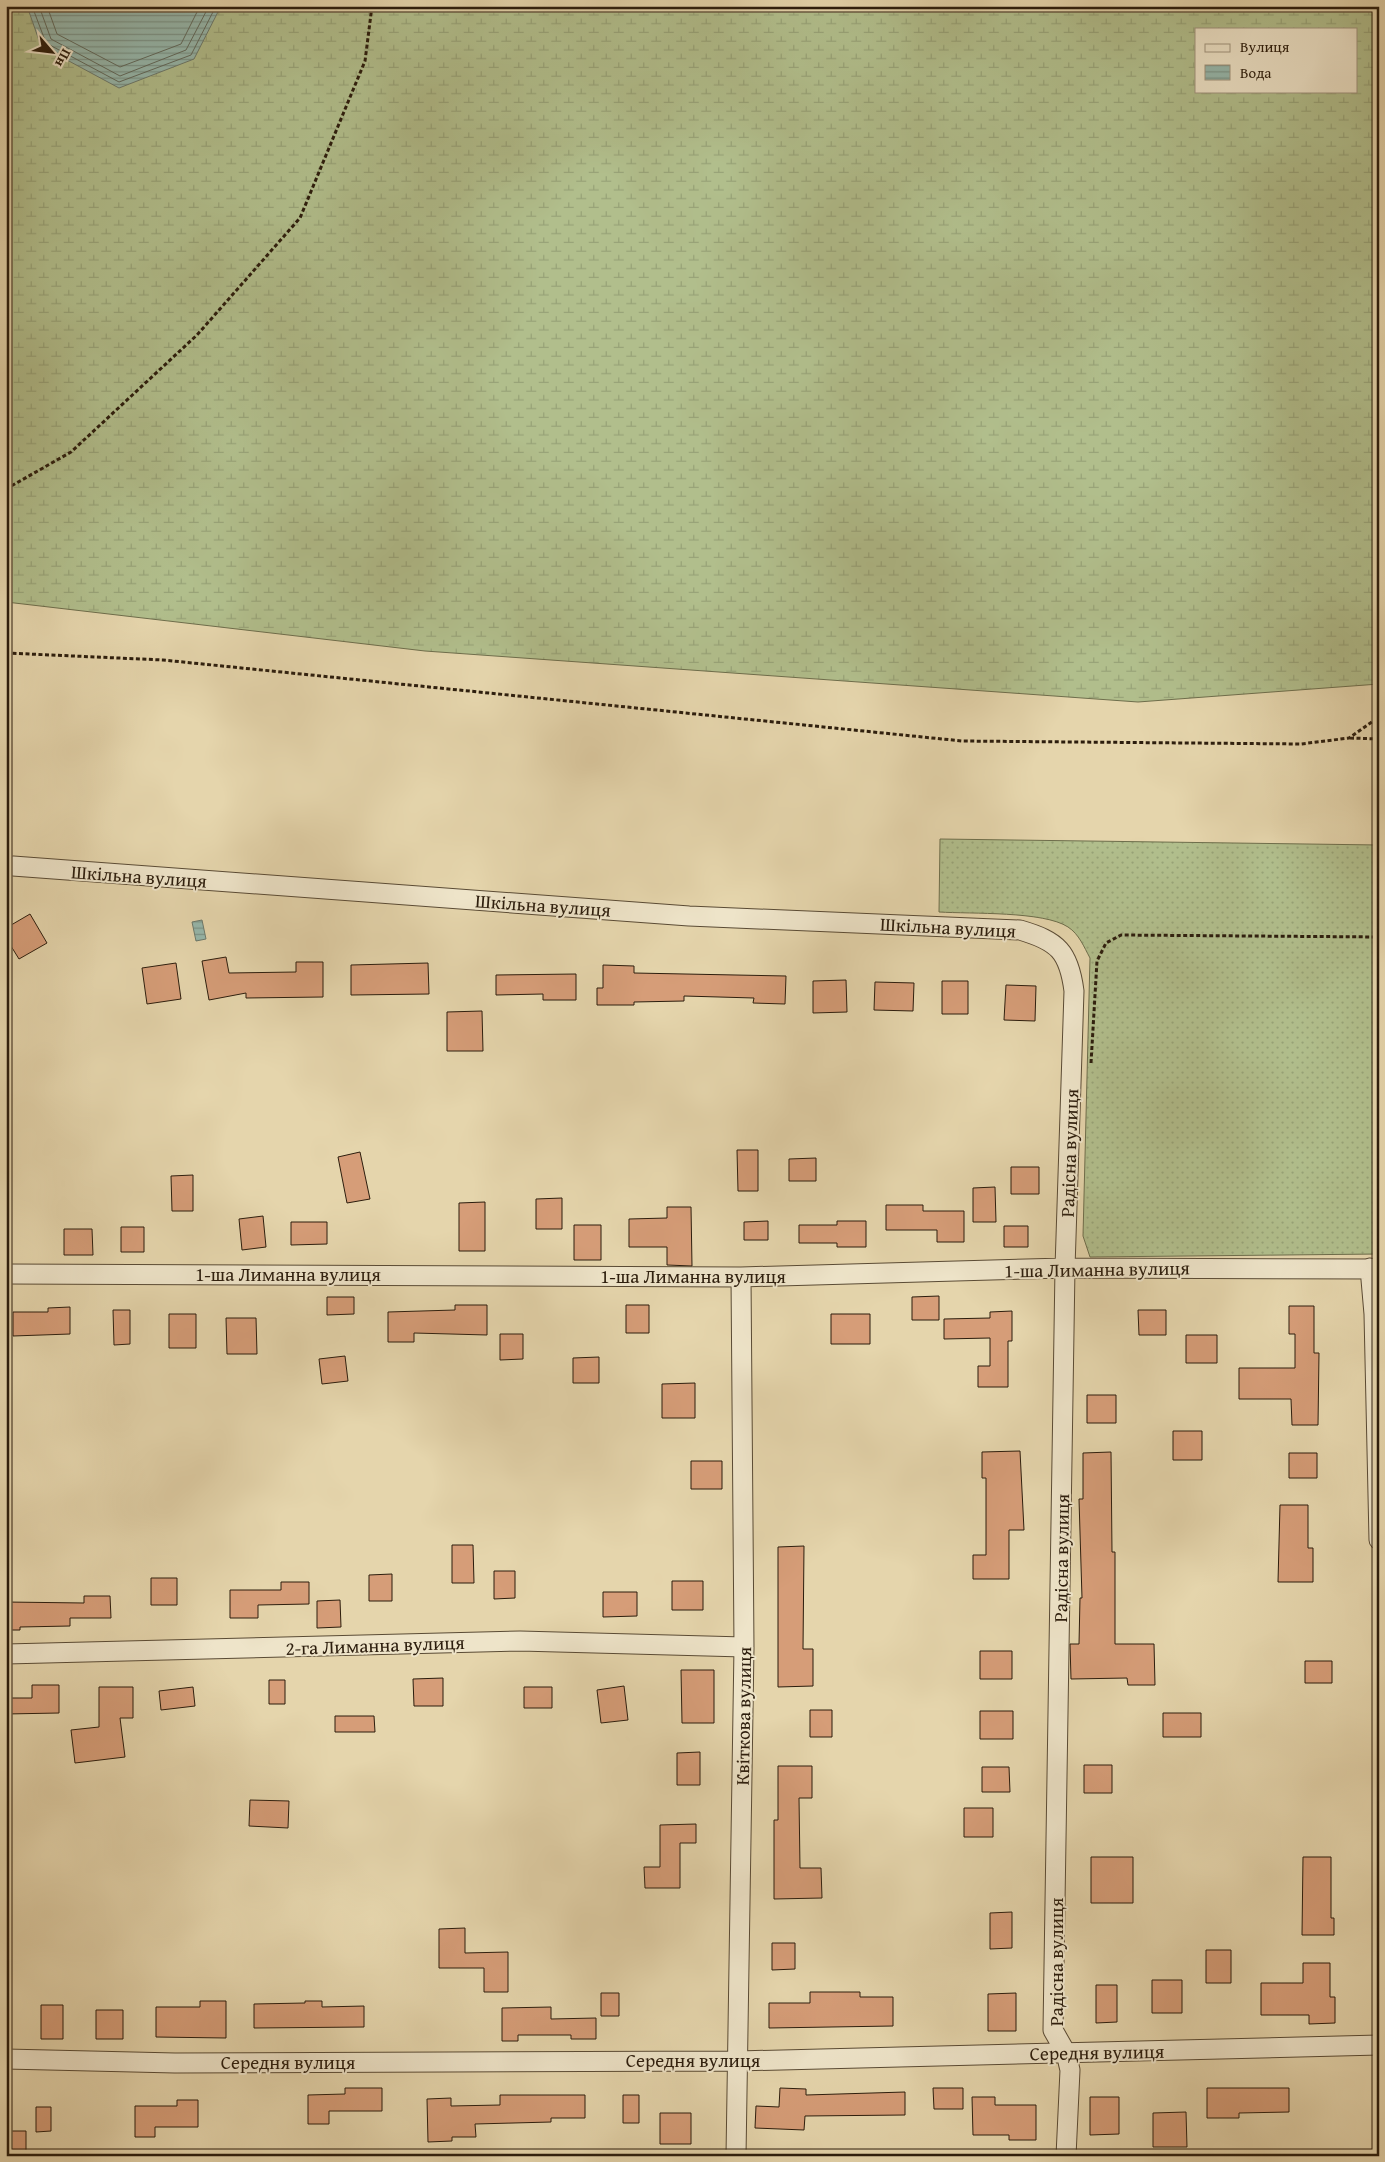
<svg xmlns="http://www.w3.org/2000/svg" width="1385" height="2162" viewBox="0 0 1385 2162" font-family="'Gentium Book Plus',serif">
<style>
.grass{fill:url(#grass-dots);stroke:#6e6e4c}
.wetland{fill:url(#wetland-marsh);stroke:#6e6e4c;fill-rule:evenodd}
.water{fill:url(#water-rules);stroke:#6c7a6d}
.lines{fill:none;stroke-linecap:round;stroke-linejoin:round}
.shore{stroke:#616a5d;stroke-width:1}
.building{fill:#d69d78;stroke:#2c1d0d}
.minor-casing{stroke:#5a4b35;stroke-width:21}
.path{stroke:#2c1d0d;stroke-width:3;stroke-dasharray:4 2.5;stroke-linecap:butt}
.minor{stroke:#eee4c9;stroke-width:19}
.labels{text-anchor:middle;stroke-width:4;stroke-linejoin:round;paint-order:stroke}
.street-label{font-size:19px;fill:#2c1d0d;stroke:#eee4c9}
</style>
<defs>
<pattern id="grass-dots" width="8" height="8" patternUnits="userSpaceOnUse" patternTransform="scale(1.25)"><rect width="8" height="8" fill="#b1be8c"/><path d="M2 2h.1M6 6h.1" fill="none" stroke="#98a378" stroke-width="1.8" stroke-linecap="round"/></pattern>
<pattern id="wetland-marsh" width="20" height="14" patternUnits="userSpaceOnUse" patternTransform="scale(1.25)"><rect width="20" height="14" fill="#b1be8c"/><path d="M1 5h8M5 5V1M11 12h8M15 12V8" fill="none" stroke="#98a378"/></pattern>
<pattern id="water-rules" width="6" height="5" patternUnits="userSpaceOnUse" patternTransform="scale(1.25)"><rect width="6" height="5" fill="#96b8ad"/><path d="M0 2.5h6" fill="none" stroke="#7b958b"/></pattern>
</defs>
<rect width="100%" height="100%" fill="#e5d5ac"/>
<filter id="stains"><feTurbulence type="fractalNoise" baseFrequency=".004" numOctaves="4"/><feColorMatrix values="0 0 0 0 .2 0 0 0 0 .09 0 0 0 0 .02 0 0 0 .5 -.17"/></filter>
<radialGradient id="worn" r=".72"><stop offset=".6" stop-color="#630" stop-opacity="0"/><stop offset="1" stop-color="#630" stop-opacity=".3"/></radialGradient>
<path class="grass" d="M940 839 1379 845V1254L1090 1257 1083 1236 1090 958C1084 947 1079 934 1068 927 1044 911 971 914 939 912Z"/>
<path class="wetland" d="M6 6H1379V684L1138 702 425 651 6 602ZM1196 29H1356V91H1196Z"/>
<path class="water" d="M27 6H221L194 59 119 88 41 46Z
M202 920 206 939 196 941 192 922Z"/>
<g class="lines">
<path class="shore" d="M32 6 46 43 119 82 191 55 216 6
M39 6 51 39 120 76 186 50 209 6
M47 6 57 34 120 67 181 44 200 6"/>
</g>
<path class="building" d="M30 914 47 943 19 959 6 938V928Z
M226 957 229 973 296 972V962H323V997L246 998V993L209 1000 202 961Z
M176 963 181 999 147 1004 142 968Z
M428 963 429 994 351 995V965Z
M603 965 634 966V973L786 976 785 1004 753 1003 754 998 684 996V1001L634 1002V1005H597V988H603Z
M576 974V1000H543V994L496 995V975Z
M846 980 847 1012 813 1013V981Z
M942 981H968V1014H942Z
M875 982 914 983 913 1011 874 1010Z
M1006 985 1036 986 1035 1021 1004 1020Z
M482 1011 483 1051H447V1012Z
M737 1150H758V1191H738Z
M360 1152 370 1199 347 1203 338 1157Z
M816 1158V1181H789V1159Z
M1011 1167H1039V1194H1011Z
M193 1175V1211H172L171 1176Z
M995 1187 996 1222H973V1188Z
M562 1198V1229H536V1199Z
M485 1202V1251H459V1203Z
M886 1205H923V1211H964V1242H937V1230H886Z
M667 1207H691L692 1266 667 1265V1247H629V1219L667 1218Z
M263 1216 266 1247 242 1250 239 1219Z
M768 1221V1240H744V1222Z
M837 1221H866V1247H837V1243H799V1225H837Z
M291 1222H327V1244L291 1245Z
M574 1225H601V1260H574Z
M1004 1226H1028V1247H1004Z
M121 1227H144V1252H121Z
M64 1229H92L93 1255H64Z
M939 1296V1320H912V1297Z
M327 1297H354V1314L327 1315Z
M455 1305H487V1335L414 1333V1342H388V1312L455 1310Z
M626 1305H649V1333H626Z
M1289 1306H1314V1353H1319L1318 1425H1292L1291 1399H1239V1368H1295V1334H1289Z
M70 1307V1334L13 1336V1312H48V1308Z
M113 1310H130V1344L114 1345Z
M1138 1310H1166V1335H1139Z
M1012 1311V1341H1008V1387H978V1366H990V1338L944 1339V1319L990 1318V1312Z
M169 1314H196V1348H169Z
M831 1314H870V1344H831Z
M226 1318H256L257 1354H227Z
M500 1334H523V1359L500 1360Z
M1186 1335H1217V1363H1186Z
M345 1356 348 1381 322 1384 319 1359Z
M599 1357V1383H573V1358Z
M695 1383V1418H662V1384Z
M1087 1395H1116V1423H1087Z
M1173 1431H1202V1460H1173Z
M1020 1451 1024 1530H1009V1579H973V1555H986V1478H982V1452Z
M1111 1452 1112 1552H1115V1644H1154L1155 1685H1128L1127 1678 1071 1679 1070 1644H1079L1080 1598H1082L1079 1499H1083V1453Z
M1289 1453H1317V1478H1289Z
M691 1461H722V1489H691Z
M1280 1505H1308V1548H1313V1582H1278Z
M452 1545H473L474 1583H452Z
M804 1546 803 1649H813V1686L778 1687V1547Z
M494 1571H515V1598L494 1599Z
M392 1574V1601H369V1575Z
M151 1578H177V1605H151Z
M672 1581H703V1610H672Z
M281 1582H309V1604L258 1605V1618H230V1590H281Z
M603 1592H637V1616L603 1617Z
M84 1596H110L111 1618H70V1626L20 1627V1630H6V1602L84 1603Z
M340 1600 341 1627 317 1628V1601Z
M980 1651H1012V1679H980Z
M1305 1661H1332V1683H1305Z
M681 1670H714V1723H682Z
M443 1678V1706H414L413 1679Z
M269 1680H285V1704H269Z
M32 1685H59V1713L6 1714V1698H32Z
M624 1686 628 1720 601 1723 597 1690Z
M99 1687H133V1718H120L125 1757 75 1763 71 1730 99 1727Z
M193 1687 195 1706 161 1710 159 1691Z
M524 1687H552V1708H524Z
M810 1710H832V1737H810Z
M980 1711H1013V1739H980Z
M1163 1713H1201V1737H1163Z
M335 1716H374L375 1732H335Z
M700 1752V1785H677V1753Z
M1084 1765H1112V1793H1084Z
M778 1766H812V1798H799L800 1868H821L822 1898 774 1899V1820H778Z
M982 1767H1009L1010 1792H982Z
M250 1800 289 1801 288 1828 249 1826Z
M964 1808H993V1837H964Z
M696 1824V1843H680V1888H645L644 1867H660V1825Z
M1091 1857H1133V1903H1091Z
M1303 1857H1331V1918H1334V1935H1302Z
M1012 1912V1948L990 1949V1913Z
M465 1928V1953L508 1952V1992H484V1968H439V1929Z
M772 1943H795V1969L772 1970Z
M1206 1950H1231V1983H1206Z
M1303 1963H1330V1997H1335V2023L1309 2024V2015H1261V1983H1303Z
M1152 1980H1182V2013H1152Z
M1096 1985H1117V2022L1096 2023Z
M810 1992H860V1997H893V2026L769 2028V2003H810Z
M601 1993H619V2016H601Z
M1016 1993V2031H988V1994Z
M200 2001H226V2038L156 2037V2007H200Z
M305 2001H322V2007L364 2006V2027L254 2028V2004L305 2003Z
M41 2005H63V2039H41Z
M551 2007V2019L596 2018V2039H571V2035H518V2041H502V2008Z
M96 2010H123V2039H96Z
M345 2088H382V2111H329V2124H308V2095L345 2094Z
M780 2088 806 2089V2095L905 2092V2115L805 2116 804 2130 755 2128 756 2106 779 2107Z
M933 2088H963V2109H934Z
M1207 2088H1289V2112L1239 2113V2118H1207Z
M500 2095H585V2118H551V2122L475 2124 476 2137H452V2141L428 2142 427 2099 451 2098V2106L500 2105Z
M623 2095H639V2123H623Z
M972 2097H995V2105H1036V2140H1009V2135H973Z
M1090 2097H1119V2134L1090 2135Z
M177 2100H198V2127H155V2137H135V2106H177Z
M36 2107H51V2131L36 2132Z
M1186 2112 1187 2147H1153V2113Z
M660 2113H691V2144H660Z
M6 2131H26V2153H6Z"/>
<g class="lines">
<g class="minor-casing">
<path id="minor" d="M13 866 689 916 1020 930C1058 941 1069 952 1074 991L1065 1268 1053 2030 1066 2053 1070 2070 1066 2156
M1370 1268 1374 1314 1379 1540
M6 1274 741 1277 1065 1268 1379 1269
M6 1654 520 1641 744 1647
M6 2059 175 2063 738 2061 1379 2045
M736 2156 744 1647 741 1277"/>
</g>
<path class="path" d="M6 489 71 452 197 335 300 218 365 61 372 6
M6 653 163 660 962 741 1301 744 1349 738 1379 717
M1350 738 1379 739
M1091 1063 1097 961 1106 943 1121 935 1379 937"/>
<use href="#minor" class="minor"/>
</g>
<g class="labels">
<g class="street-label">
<text transform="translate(139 876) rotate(4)" y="7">Шкільна вулиця</text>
<text transform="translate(543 905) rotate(4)" y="7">Шкільна вулиця</text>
<text transform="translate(948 927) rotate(3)" y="7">Шкільна вулиця</text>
<text transform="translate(1069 1153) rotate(-88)" y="7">Радісна вулиця</text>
<text transform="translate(1097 1269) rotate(-1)" y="7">1-ша Лиманна вулиця</text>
<text x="288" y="1281">1-ша Лиманна вулиця</text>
<text x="693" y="1283">1-ша Лиманна вулиця</text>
<text transform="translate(1061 1558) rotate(-89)" y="7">Радісна вулиця</text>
<text transform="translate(375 1645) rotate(-2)" y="7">2-га Лиманна вулиця</text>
<text transform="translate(743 1716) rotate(-89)" y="7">Квіткова вулиця</text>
<text transform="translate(1056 1962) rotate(-90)" y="7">Радісна вулиця</text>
<text transform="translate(1097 2052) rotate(-1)" y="7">Середня вулиця</text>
<text x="693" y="2067">Середня вулиця</text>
<text x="288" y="2069">Середня вулиця</text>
</g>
</g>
<rect width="1385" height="2162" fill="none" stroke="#e5d5ac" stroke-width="25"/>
<rect x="8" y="8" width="1370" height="2147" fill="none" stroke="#2c1d0d" stroke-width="2.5"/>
<rect x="12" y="12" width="1360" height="2137" fill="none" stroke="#2c1d0d"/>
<rect x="1195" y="28" width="162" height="65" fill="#eee4c9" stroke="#a0947e"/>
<rect x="1205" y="44" width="25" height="8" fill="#eee4c9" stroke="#a0947e"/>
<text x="1240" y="52" font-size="15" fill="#2c1d0d">Вулиця</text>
<rect x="1205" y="65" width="25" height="15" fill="url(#water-rules)" stroke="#a0947e"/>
<text x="1240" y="78" font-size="15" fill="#2c1d0d">Вода</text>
<g transform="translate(52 52) rotate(118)" stroke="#eee4c9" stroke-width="4" paint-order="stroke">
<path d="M0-4L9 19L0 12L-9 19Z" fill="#2c1d0d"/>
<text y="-8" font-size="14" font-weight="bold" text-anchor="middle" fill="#2c1d0d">Пн</text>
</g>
<rect width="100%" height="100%" filter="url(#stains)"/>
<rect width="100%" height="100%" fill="url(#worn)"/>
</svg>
